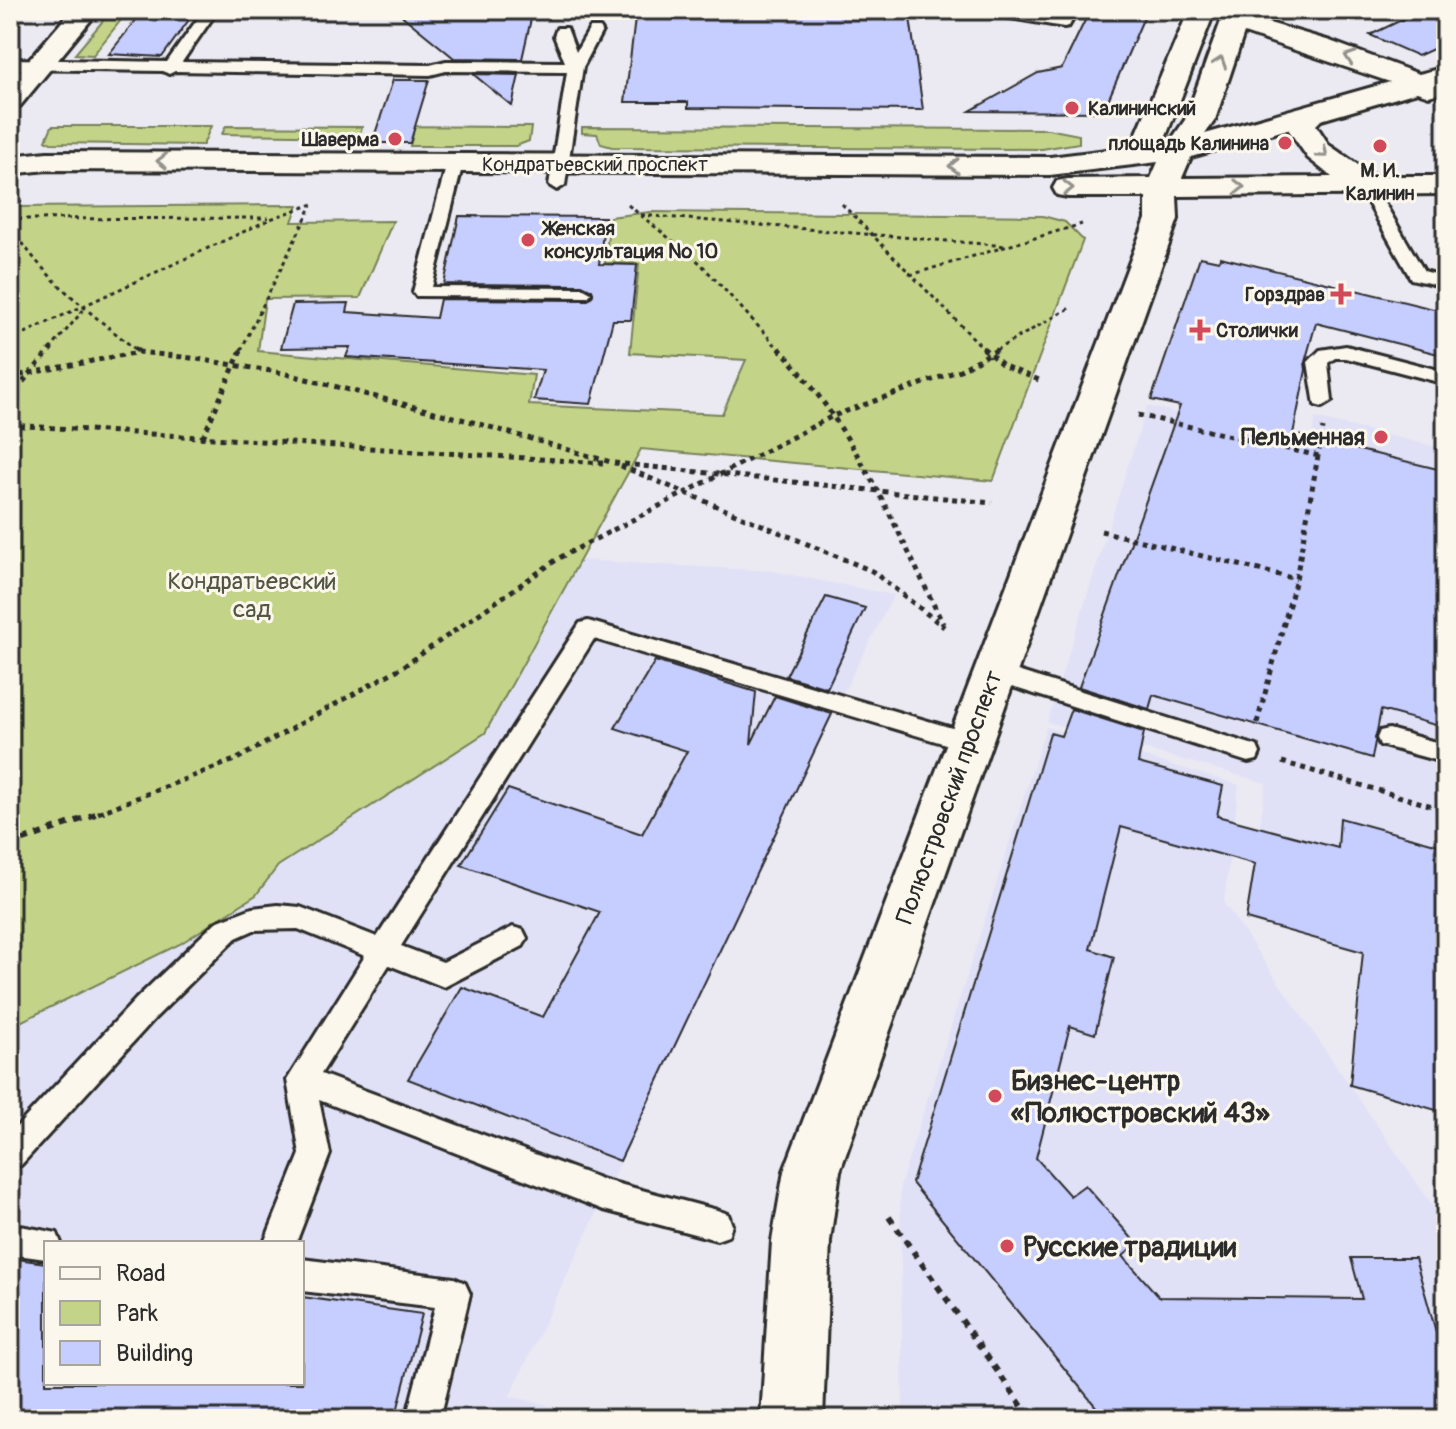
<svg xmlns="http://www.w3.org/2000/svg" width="1456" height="1429" viewBox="0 0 1456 1429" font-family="Pangolin,sans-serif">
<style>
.built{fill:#e0e1f6;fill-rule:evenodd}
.green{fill:#c3d488;stroke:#77805a;stroke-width:2}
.building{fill:#c6cdff;stroke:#2b2b2b;stroke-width:2}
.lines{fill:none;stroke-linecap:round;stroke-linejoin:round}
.lane-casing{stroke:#2b2b2b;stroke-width:6}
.street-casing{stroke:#2b2b2b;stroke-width:6}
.secondary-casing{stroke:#2b2b2b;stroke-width:6}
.path-far2{stroke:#2b2b2b;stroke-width:3;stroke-dasharray:4 4;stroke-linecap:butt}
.path-far1{stroke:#2b2b2b;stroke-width:5;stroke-dasharray:5 5;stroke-linecap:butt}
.path{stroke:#2b2b2b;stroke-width:6;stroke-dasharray:7 7;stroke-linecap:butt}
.lane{fill:#fbf7ec;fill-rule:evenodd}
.street{fill:#fbf7ec;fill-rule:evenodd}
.secondary{fill:#fbf7ec;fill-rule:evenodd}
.oneway{stroke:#93918c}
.poi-dot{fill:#d1495b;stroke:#fbf7ec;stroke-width:3}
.labels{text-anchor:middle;stroke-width:6;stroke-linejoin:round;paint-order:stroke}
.far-poi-label{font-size:20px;font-weight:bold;fill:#2b2b2b;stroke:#fbf7ec;text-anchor:start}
.far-street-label{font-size:20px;fill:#2b2b2b;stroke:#fbf7ec}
.poi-label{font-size:24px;font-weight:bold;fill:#2b2b2b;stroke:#fbf7ec;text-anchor:end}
.park-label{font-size:24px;fill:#515542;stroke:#fbf7ec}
.street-label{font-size:24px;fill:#2b2b2b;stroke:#fbf7ec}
.near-poi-label{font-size:28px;font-weight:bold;fill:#2b2b2b;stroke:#fbf7ec;text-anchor:start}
</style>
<rect width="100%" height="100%" fill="#ebeaf2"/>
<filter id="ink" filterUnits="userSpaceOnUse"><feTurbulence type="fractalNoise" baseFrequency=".0125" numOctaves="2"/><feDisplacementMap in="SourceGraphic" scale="16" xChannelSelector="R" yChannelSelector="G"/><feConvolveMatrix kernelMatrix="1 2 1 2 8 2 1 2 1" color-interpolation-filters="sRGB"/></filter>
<g filter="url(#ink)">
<path class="built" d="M1147 406 1310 444 1315 418 1446 449V975L1246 919 1266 783 1047 722Z
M580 560 772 571 894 595 832 714 510 1396 606 1419H10V1027L256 895 278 866 485 733ZM46 1243H302V1383H46Z
M1046 727 1239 785 1224 903 1433 1206 1446 1250V1419H903L900 1186Z"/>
<path class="green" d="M112 10H129L93 55 75 54Z
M52 126H211L203 145 51 143 46 140Z
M226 126 362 127 359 136 222 134Z
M378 126 531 127 529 141 516 146H410L413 134Z
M582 127 1048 129 1079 135V143L1042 149 612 147 601 144 597 134 582 133Z
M298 205 292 222 393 221 360 298 265 299 258 351 534 375 529 405 722 414 746 360 630 353 639 264 605 263 610 217 650 212 1043 216 1065 222 1083 240 993 481 641 449 485 733 278 866 256 895 180 944 10 1027V207Z"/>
<path class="building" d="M144 10H196L162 57 109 54Z
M395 10H533L522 59 454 58Z
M636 10H909L923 110 688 108V102H625Z
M1090 10H1147L1103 112 970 111 1038 73 1062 68Z
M1422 10H1446V43L1418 56 1370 35Z
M473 74 519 75 512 106Z
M393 80H429L410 143H372Z
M459 216 605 217 599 264 637 265 631 320H613L591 404 534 400 543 370 346 357 350 347 281 348 293 304 349 303 347 312 436 318 440 299 588 300 593 295 592 290 582 285 444 284Z
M1200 257 1219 261 1220 257 1446 312V356L1316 323 1305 362 1306 370 1293 434 1446 471V728L1381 710 1372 758 1153 695 1149 709 1079 687 1180 406 1151 400Z
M826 597 865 608 827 688 786 676Z
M655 661 756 692 751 744 775 696 832 714 620 1161 408 1079 462 987 543 1017 600 912 461 865 508 789 642 834 687 751 615 728Z
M1071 709 1144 732 1138 763 1223 786 1217 816 1338 848 1340 818 1446 847V1113L1350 1085 1363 952 1246 919 1255 864 1121 827 1090 949 1114 957 1095 1034 1070 1026 1036 1158 1070 1196 1085 1185 1137 1244 1123 1256 1159 1297 1362 1299 1351 1258H1415L1446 1367V1419H1106L912 1183 1050 733 1061 736Z
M10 1258 46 1263V1383H302V1297L422 1314 395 1419H60L10 1412Z"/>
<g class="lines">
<g class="lane-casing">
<path id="lane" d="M10 10H20L10 17Z
M204 10H218L182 62 430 65 446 61 565 62 554 36 557 28H567L576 52 590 28H600L602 31 583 67 565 185 557 190 549 185 567 72 446 71 430 75 175 71 169 74 163 71 10 69V59L167 62Z
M979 10H1012L1059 18 1064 10H1078L1069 26 1064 27 986 14Z
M455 158 463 163 432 287 582 288 591 293 588 297 416 296 413 292 447 163Z
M1366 180 1374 185 1424 271 1446 277V287L1411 279 1358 185Z
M1346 346 1446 372V384L1346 358H1335L1328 363 1332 401 1322 407 1315 405 1308 362 1320 350Z
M588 621 969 733 978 735 981 742 978 749 969 751 594 639 401 946 443 962 513 927 523 930 527 938 523 946 444 987 389 965 321 1074 604 1180 717 1210 728 1214 732 1225 728 1236 717 1240 604 1210 319 1100 330 1154 296 1243H264L300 1154 287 1080 365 956 298 929 254 930 236 938 156 1017 21 1165 10 1169V1134L136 999 216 922 252 908 278 905 300 907 377 937 580 623Z
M995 664 1257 746 1260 753 1257 760 1248 762 987 679 983 673 987 667Z
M1389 729 1446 745V763L1380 745 1377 738 1380 731Z
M10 1224 57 1233 61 1243H46V1259L10 1254Z
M302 1259 454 1278 465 1283 470 1294 440 1419H406L435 1307 302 1291Z"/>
</g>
<g class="street-casing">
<path id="street" d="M72 10H99L20 106 10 109V82Z"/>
</g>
<g class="secondary-casing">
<path id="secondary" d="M1189 10H1215L1163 144 1169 143 1185 120 1225 10H1251L1249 17 1330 41 1419 74 1446 67V84L1442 85 1439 93 1429 96 1417 92 1321 120 1316 125 1329 145 1374 176H1446V194L1177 196 1178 219 840 1171 830 1241 823 1419H761L772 1241 784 1171 1146 219V197H1068L1057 195 1053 188 1057 181 1068 179 1151 178 1158 162 1050 175 47 170 10 174V156L47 152 1050 157 1131 147ZM1244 33 1390 82 1205 134 1215 120ZM1288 129 1308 158 1332 177 1182 178 1191 157Z"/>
</g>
<path class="path-far2" d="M842 204 985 350
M628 205 700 263 780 350
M641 215 1007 246
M10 217 22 199
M10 219 268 218
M10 222C37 275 92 313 136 350
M910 275 1082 224
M10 340 273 218 313 204
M50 350 85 308
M241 350 312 205
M996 350 1070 308"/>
<path class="path-far1" d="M134 348 138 351
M779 348C853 427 896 527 943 624
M983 348 1004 366 1039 380
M10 377 139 352 191 358 283 373 469 421 614 463 992 503
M10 397 52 348
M1138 415 1319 456
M10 425 603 463
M203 437 242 348
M621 466 872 571 944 627
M1101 531 1296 579
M1257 723 1296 579 1323 428
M1282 762 1446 810
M98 813 237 759 404 666 559 558 833 416 960 370 1000 348"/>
<path class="path" d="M10 845 104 811
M889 1217 1031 1419"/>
<use href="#lane" class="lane"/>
<use href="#street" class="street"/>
<use href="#secondary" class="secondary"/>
</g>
<defs><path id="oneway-chevron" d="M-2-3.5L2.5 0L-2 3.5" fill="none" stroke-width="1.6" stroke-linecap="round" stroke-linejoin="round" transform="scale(2)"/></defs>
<g class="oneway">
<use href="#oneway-chevron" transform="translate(1350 57) rotate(-161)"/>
<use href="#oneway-chevron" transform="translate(1220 62) rotate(-71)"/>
<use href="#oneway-chevron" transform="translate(1323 153) rotate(40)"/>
<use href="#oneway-chevron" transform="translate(162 161) rotate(-180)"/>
<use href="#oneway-chevron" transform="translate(954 166) rotate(-180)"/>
<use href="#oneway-chevron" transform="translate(1239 187) rotate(-1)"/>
<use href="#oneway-chevron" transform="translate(1068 188)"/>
</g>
</g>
<g class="poi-dot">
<circle cx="1072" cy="108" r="8"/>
<circle cx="395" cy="139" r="8"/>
<circle cx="1285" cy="143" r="8"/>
<circle cx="1380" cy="146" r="8"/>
<circle cx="528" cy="240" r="8"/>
<path d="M1337 282h8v8h8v8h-8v8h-8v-8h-8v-8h8z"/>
<path d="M1196 318h8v8h8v8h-8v8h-8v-8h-8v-8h8z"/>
<circle cx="1381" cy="437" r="8"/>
<circle cx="995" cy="1096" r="8"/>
<circle cx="1007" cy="1246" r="8"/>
</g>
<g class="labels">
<g class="far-poi-label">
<text x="1088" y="115">Калининский</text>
<text x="379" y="146" text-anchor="end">Шаверма</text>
<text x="1269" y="150" text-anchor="end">площадь Калинина</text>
<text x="1380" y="177" text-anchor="middle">М. И.<tspan x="1380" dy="23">Калинин</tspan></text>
<text x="544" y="235">Женская<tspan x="544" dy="23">консультация № 10</tspan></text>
<text x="1325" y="301" text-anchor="end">Горздрав</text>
<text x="1216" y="337">Столички</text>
</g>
<g class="far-street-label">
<text x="595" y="171">Кондратьевский проспект</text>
</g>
<g class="poi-label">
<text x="1365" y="445">Пельменная</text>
</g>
<g class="park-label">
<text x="252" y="589">Кондратьевский<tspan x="252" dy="28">сад</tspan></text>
</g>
<g class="street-label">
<text transform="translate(949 797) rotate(-70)" y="8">Полюстровский проспект</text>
</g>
<g class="near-poi-label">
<text x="1011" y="1090">Бизнес-центр<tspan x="1011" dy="32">«Полюстровский 43»</tspan></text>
<text x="1023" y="1256">Русские традиции</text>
</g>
</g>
<rect width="1456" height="1429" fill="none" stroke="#fbf7ec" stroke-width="40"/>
<rect x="20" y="20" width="1416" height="1389" fill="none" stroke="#2b2b2b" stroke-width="3" filter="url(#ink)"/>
<rect x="44" y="1241" width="260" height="144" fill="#fbf7ec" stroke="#a8a59f" stroke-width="2"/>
<rect x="60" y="1267" width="40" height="12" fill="#fbf7ec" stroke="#a8a59f" stroke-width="2"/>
<text x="116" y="1281" font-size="24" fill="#2b2b2b">Road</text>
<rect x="60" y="1301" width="40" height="24" fill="#c3d488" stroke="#a8a59f" stroke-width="2"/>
<text x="116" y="1321" font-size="24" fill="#2b2b2b">Park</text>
<rect x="60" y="1341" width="40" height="24" fill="#c6cdff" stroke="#a8a59f" stroke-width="2"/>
<text x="116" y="1361" font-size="24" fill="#2b2b2b">Building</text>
</svg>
